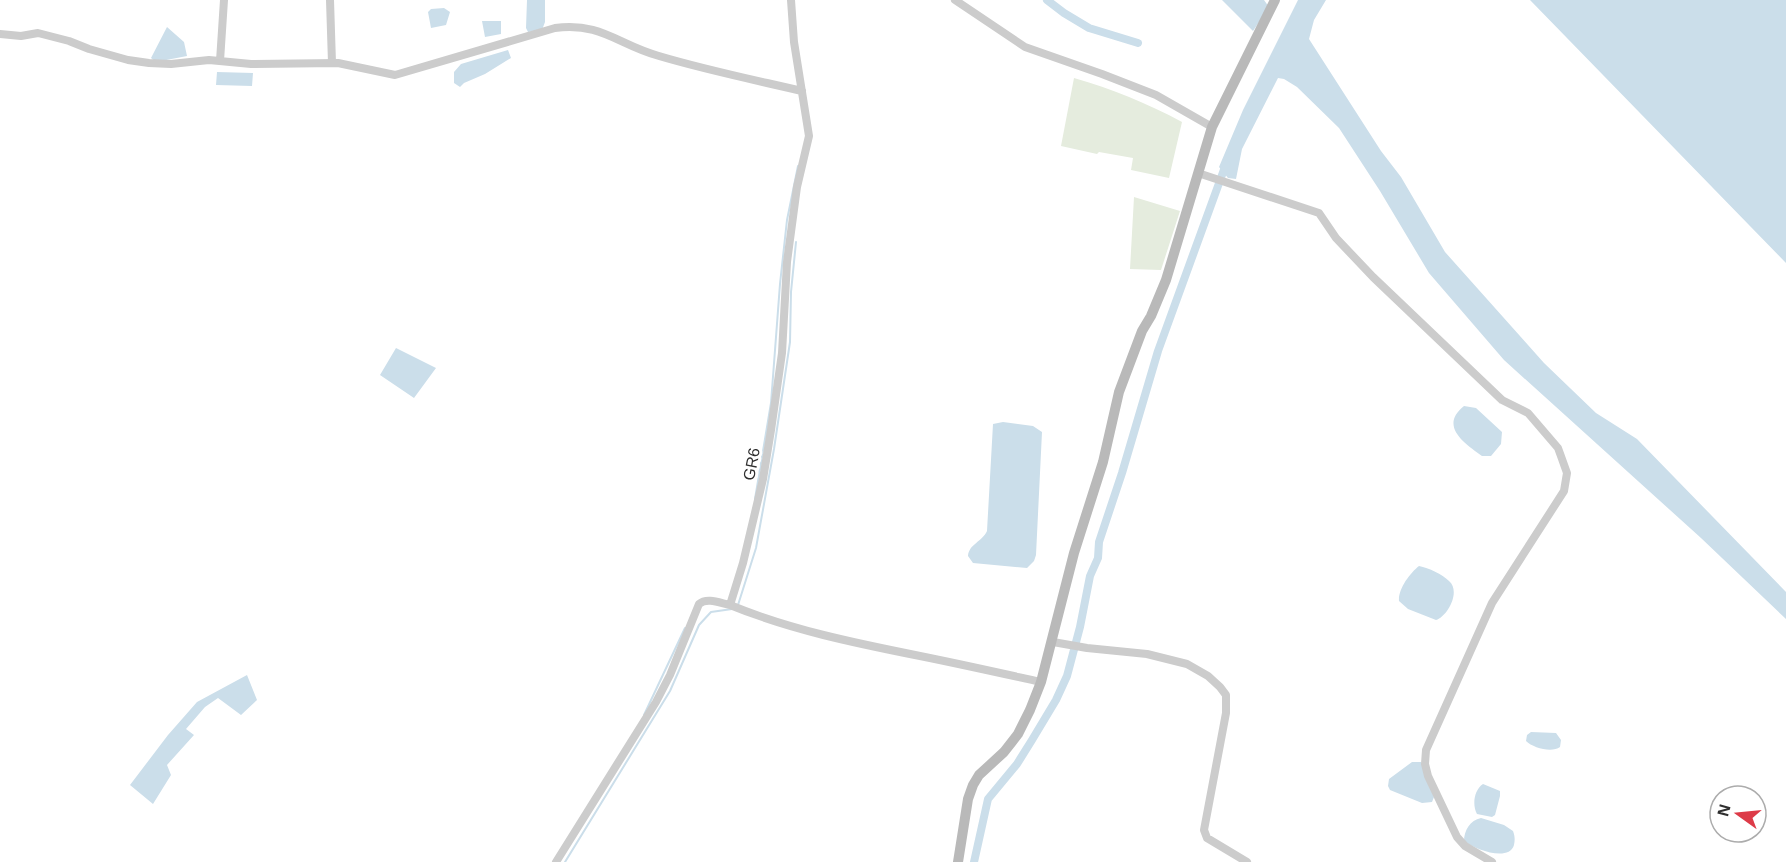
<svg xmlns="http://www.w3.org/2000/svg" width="1786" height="862" viewBox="0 0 1786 862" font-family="Helvetica,sans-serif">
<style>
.green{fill:#e5ecde}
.water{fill:#cbdeea}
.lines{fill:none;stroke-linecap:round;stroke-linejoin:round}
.stream{stroke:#cbdeea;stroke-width:2}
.canal{stroke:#cbdeea;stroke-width:8}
.minor{stroke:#ccc;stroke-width:8}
.secondary{stroke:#b9b9b9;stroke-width:10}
.labels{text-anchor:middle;stroke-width:6;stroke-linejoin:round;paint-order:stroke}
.street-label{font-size:16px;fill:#2f2f2f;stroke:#fff}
</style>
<rect width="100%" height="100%" fill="#fff"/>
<path class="green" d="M1074 78C1112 89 1147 103 1182 122L1169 178 1131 170 1133 158 1099 152 1097 154 1061 146Z
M1134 197 1180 211 1161 270 1130 269Z"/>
<path class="water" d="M527 0H545V22L542 30 528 32 526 28Z
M1222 0H1264L1269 7 1253 31Z
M1298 0H1326L1314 20 1309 39 1381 151 1401 177 1445 252 1544 363 1596 413 1637 439 1786 592V619L1701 538 1504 360 1429 273 1380 191 1339 128 1297 87 1284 79 1278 78 1242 149 1236 179 1228 178 1219 167 1243 110Z
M1530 0H1786V263Z
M444 8 450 12 446 25 431 28 428 12 431 9Z
M482 21H501V34L485 37Z
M167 27 184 42 187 56 156 62 151 58Z
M508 50 511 58 485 74 464 83 460 87 454 83V72L461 64Z
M217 72 253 73 252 86 216 85Z
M396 348 436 368 414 398 380 375Z
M1464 406 1476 408 1502 432 1501 444 1491 456H1482C1464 443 1439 426 1464 406Z
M1003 422 1033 426 1042 432 1036 555 1034 561 1027 568 973 563 968 556C969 544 982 542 987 531L993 424Z
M1419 566C1429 568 1442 574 1449 581 1461 591 1448 616 1436 620L1408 609 1399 601C1398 589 1410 573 1419 566Z
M247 675 257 700 241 715 218 698 205 707 186 729 194 735 167 765 171 775 153 804 130 785 168 735 197 702Z
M1531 732 1556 733 1561 740 1560 747C1552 753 1533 748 1526 741L1527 735Z
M1412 762H1421L1434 797 1432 802 1422 803 1390 790 1388 786 1389 779Z
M1483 784 1500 791V796L1495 815 1492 817 1477 814C1472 805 1474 790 1483 784Z
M1481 818 1504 825 1513 831C1515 836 1515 840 1514 845 1509 862 1476 850 1464 841 1464 831 1470 820 1481 818Z"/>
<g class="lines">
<path class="stream" d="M755 499 771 403 780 284 787 220 798 166
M738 605 756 548 774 449 790 342 791 292 796 242
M644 715 685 628
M565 862 670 691 699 625 711 612 732 609"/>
<path class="canal" d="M1047 0 1064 13 1089 28 1138 43
M974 862 988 799 1017 764 1032 740 1056 700 1067 676 1080 627 1090 576 1098 558 1099 542 1122 473 1158 351 1226 164"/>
<path class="minor" d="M330 0 332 63
M955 0 1025 47 1102 74 1156 95 1212 127
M0 34 21 36 38 33 69 41 89 49 128 60 149 63 171 64 209 60 251 64 338 63 395 75 555 28C602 22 618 45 659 56 706 70 755 80 802 91
M220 61 224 0
M1198 173 1319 213 1336 238 1373 277 1502 400 1528 413 1558 448 1562 459 1567 473 1564 491 1492 603 1426 750 1425 764 1428 776 1457 837 1465 846 1492 862
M730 605C791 630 855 643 920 656 960 664 1000 673 1041 682
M1053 642 1087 648 1147 654 1187 664 1208 676 1220 687 1226 695V713L1204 830 1207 838 1247 862
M556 862 656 702 670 675 699 604C707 597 720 603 730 605L743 563 763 479 771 430 782 353 787 262 797 187 809 136 794 42 791 0"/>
<path class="secondary" d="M958 862 968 799 973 785 979 775 1004 752 1018 734 1030 710 1041 682 1074 553 1103 462 1119 392 1142 331 1151 316 1166 280 1212 127 1275 0"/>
</g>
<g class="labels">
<g class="street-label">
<text transform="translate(751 464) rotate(-79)" y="6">GR6</text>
</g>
</g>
<g transform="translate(1738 814) rotate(285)"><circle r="28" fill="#ffffff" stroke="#acacac" stroke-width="1.5"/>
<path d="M0-4.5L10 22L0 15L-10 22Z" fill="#dd3b48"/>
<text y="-9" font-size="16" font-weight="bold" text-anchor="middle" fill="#2f2f2f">N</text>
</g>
</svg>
